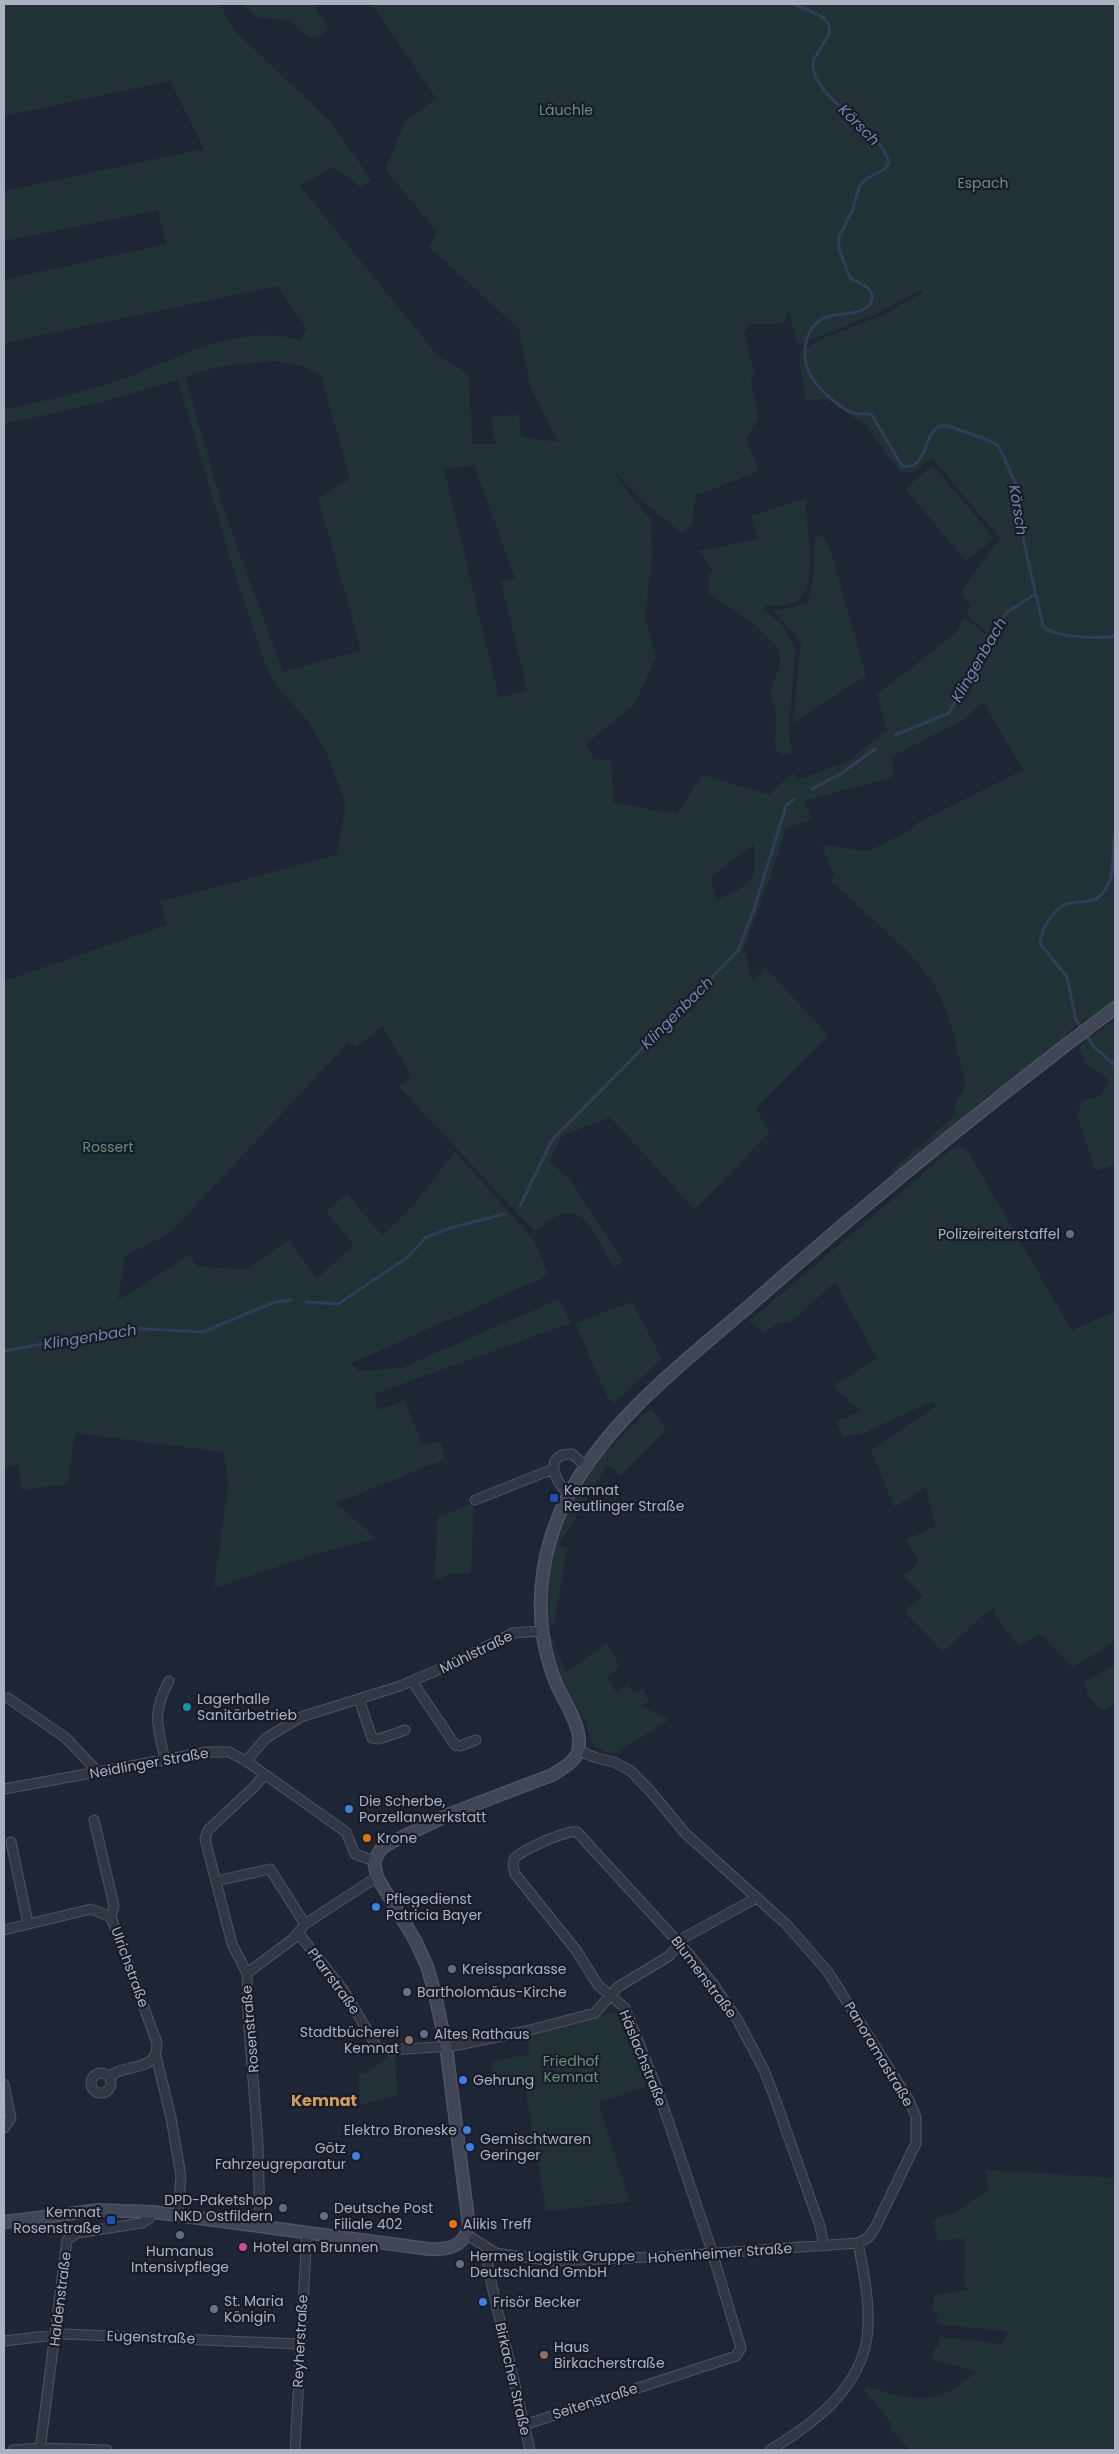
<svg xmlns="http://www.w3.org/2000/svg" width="1119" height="2454" viewBox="0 0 1119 2454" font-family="Poppins,sans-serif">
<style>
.green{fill:#213237;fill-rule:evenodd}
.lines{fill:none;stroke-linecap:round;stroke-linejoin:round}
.stream{stroke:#303c5a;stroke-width:3}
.street-casing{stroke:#4f5464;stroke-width:11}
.secondary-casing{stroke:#4f5464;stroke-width:14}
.street{stroke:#323745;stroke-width:9}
.secondary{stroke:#404558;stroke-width:11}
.service-dot{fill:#5c6f8a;stroke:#181c29;stroke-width:2}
.transit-dot{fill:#1a4fb4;stroke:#181c29;stroke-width:2}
.culture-dot{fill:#0f9aa8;stroke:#181c29;stroke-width:2}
.shop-dot{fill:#3f7fe0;stroke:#181c29;stroke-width:2}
.food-dot{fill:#e8710a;stroke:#181c29;stroke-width:2}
.worship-dot{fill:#6b7280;stroke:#181c29;stroke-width:2}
.education-dot{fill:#8d6e63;stroke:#181c29;stroke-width:2}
.hotel-dot{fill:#d1479c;stroke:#181c29;stroke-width:2}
.labels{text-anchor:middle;stroke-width:4.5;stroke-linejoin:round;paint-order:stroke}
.park-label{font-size:14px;fill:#649275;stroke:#181c29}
.poi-label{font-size:14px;fill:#abb1c3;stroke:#181c29;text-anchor:start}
.street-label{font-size:14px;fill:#abb1c3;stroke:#181c29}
.water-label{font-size:15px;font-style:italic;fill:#7384ab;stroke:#181c29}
.quarter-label{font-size:16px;font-weight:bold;fill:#d29e57;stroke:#181c29}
</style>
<rect width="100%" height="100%" fill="#1e2534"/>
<path class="green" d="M4 4 220 5 236 32 330 121 372 181 360 187 334 167 300 186 438 356 469 374 472 444H495L492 416 519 415 521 437 558 442 530 386 519 329 429 247 437 232 385 169 405 122 436 98 372 4H1115V1002L1090 1021 1086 1017 1066 1034 1068 1037 999 1090C985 1097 978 1102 969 1114L895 1174 892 1170 956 1114 953 1107 966 1086 949 1017 934 984 910 954 831 881 835 874 829 865 822 845 868 851 911 830 915 824 1023 770 984 703 974 709 970 716 891 757 895 773 890 778 804 801 812 820 786 828 768 884 744 947 752 982 765 967 828 1035 756 1109 770 1132 695 1210 610 1117 562 1136 549 1162 569 1178 624 1261 614 1268C591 1229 582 1188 535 1232L399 1087 411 1076C403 1058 391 1044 383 1026L356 1047 348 1043 170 1233 125 1256 118 1300 190 1255 196 1266 246 1270 288 1240 317 1278 354 1245 326 1211 347 1194 382 1235 411 1208 455 1152 533 1239 549 1275 352 1363 358 1371 401 1368 559 1299 571 1323 374 1394 378 1410 405 1400 422 1445 441 1442 445 1459 336 1503 376 1538 315 1554 214 1588 228 1486 224 1452 75 1433 68 1484 22 1490 17 1464 4 1468V981L167 925 160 902 337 855 346 805 328 756 308 721 276 686 266 666 238 585 177 376V380L103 402 4 424V410C40 402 76 394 111 383 171 363 235 321 300 340L307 329 277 286 4 343V280L166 244 158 210 4 241V191L204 149 170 81 4 116ZM921 290 922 293 882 315 826 337 801 351 799 358 805 395 807 400 827 399 866 426 900 472H913L932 458 1000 538 960 593 971 605 966 614 986 632 985 634 964 617 955 634 877 694 887 730 847 762 797 780 794 773 773 790 771 795 702 775 677 814 614 803 611 761 594 759 586 744 634 705 656 657 645 617 652 559 651 519 632 498 613 470 643 502 682 533 693 522 695 496 759 471 746 439 759 417 751 383 752 376 755 374 744 333 750 324H775L787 321 786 315 790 313 796 342 800 344 879 313ZM277 361 304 367 321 376 350 479 318 498 361 650 283 672 223 508 185 377C214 365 246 363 277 361ZM474 465 515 578 501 582 527 690 499 698 444 469ZM754 844V876L739 890 716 900 711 877Z
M243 4H313L328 28 322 35 310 39 289 20 256 17Z
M933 465 994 538 966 561 905 489Z
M807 498C801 535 835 615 765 605L764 609 782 625 794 645 795 660 789 724 791 753 781 755 775 748 776 712 770 692 780 666 779 650 753 623 709 594 710 580 707 576 713 570 698 551 758 539 751 516Z
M818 536 824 537 831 552 866 676 793 723 801 641 773 611 808 604 813 575 815 540Z
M1115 1019V1158L1113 1165 1096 1171 1077 1114 1084 1099 1101 1096 1109 1080 1086 1064 1079 1047Z
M958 1144 969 1153 1072 1331 1115 1311V1641L1073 1668 1041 1634 1019 1646 995 1616 994 1606 943 1652 904 1611 923 1596 903 1576 919 1562 905 1540 936 1526 926 1488 894 1507 871 1450 936 1406 933 1401 861 1434 843 1436 836 1421 861 1411 832 1386 877 1359 835 1282 791 1322 777 1323 765 1333 749 1321Z
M632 1302 662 1359 613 1404 606 1394 575 1323Z
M651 1408 666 1430 621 1476 607 1465 559 1545 567 1548 555 1622 547 1627 566 1672 607 1643 620 1667 606 1677 616 1692 628 1684 634 1694 643 1689 649 1700 641 1706 670 1719 616 1753 605 1752 595 1746 591 1740 585 1721 563 1681 547 1627 550 1571 555 1540 569 1506 602 1456Z
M474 1503 471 1573 444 1575V1578L434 1579 438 1517Z
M1115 1666V1704L1103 1711 1089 1697 1084 1682Z
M616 2012 647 2086 598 2103 630 2202 546 2211 524 2081 495 2087 491 2062 530 2054 527 2036Z
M395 2054 398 2095 360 2105 358 2074C375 2075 379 2057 395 2054Z
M985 2170 1115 2178V2450H909L889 2427 892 2424 865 2391 866 2386C914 2401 935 2408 976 2372L932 2359 935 2347H938L940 2337 1002 2344 1008 2331 937 2324 938 2313H933L934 2296 967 2290 963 2272H965V2238L938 2241 932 2220 957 2211 988 2190Z"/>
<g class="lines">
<path class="stream" d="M794 4C806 11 833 14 829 34L813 61C810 100 880 125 889 163L885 169 866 179 860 185 852 211 839 237V249L850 278C857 283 880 288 870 304 864 315 837 313 827 317 803 325 799 360 813 379 821 391 837 405 850 412 857 416 865 412 872 415L902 466C928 471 923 432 940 426H948L988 440 997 445 1003 455 1018 489 1023 538 1043 626C1054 638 1100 639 1115 636
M895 735 949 713 986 643 1006 613 1035 594
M812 789 842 773 875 749
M1115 834C1111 851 1116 871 1107 887 1095 907 1085 899 1067 904 1053 908 1041 930 1040 944L1067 977 1076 1020 1095 1048 1115 1065
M520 1206 552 1140 738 951 753 912 786 806 794 799
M306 1302 338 1304 408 1257 425 1238 450 1228 504 1214
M4 1351 129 1328 203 1332 275 1302 291 1300"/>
<g class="street-casing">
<path id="street" d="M569 1494C555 1483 542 1453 572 1454L586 1466
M475 1500 553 1469
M412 1681 455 1745 460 1746 476 1740
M8 1698 66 1738 98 1772
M359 1699 372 1738 379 1739 405 1730
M165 1760C158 1727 151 1714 169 1681
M246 1761 266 1738 301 1717 400 1686 459 1661 513 1633 542 1631
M4 1789 207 1752H229L246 1761 346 1832 355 1854 374 1861
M94 1820 114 1906 111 1917 157 2043C158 2074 125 2062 109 2077
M11 1842 28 1923
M216 1881 270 1869 305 1924
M4 1930 91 1909 111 1917
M299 1934 344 1991 377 2047 389 2050 453 2046 526 2031 595 2013 618 1987 669 1956 685 1937 751 1901 755 1897
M247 1973 293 1939 305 1924 377 1877
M156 2056 171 2118 181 2176 178 2214
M91 2083a10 10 0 1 1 20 0a10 10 0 1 1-20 0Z
M4 2084 11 2118 4 2128
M260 2225 258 2143 248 2015 247 1973 232 1944 205 1839 208 1830 254 1787 264 1775
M467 2235 496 2253 552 2261 675 2256 858 2243 868 2238 875 2228 916 2143V2117L909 2100 828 1972 787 1925 685 1833 652 1793 631 1771 614 1762 597 1758 579 1751
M489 2250 487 2258 489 2273 530 2450
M4 2341 64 2334 299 2344
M524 2425 736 2356 741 2348 709 2242 658 2091 625 2008 598 1985 576 1950 515 1874 513 1865C513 1862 513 1861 515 1858 522 1850 568 1829 577 1832L688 1953 714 1985 737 2019 764 2070 773 2093 820 2226 824 2246
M13 2450 40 2448 107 2450
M40 2450 67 2240 77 2233 142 2223 149 2219 153 2212
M295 2450 307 2232
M770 2450C812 2425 859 2390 867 2338 871 2306 864 2274 858 2243"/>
</g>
<g class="secondary-casing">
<path id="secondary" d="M4 2222 99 2210 153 2212 429 2249C448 2250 464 2247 469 2226L446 2046 434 1990 427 1966 415 1940 377 1877 374 1861 381 1849 388 1844 450 1814 552 1775C563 1768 579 1760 579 1746 581 1724 564 1702 556 1683 531 1622 538 1553 568 1496 608 1420 683 1363 747 1308 866 1203 988 1103 1115 1008"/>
</g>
<use href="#street" class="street"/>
<use href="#secondary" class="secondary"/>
</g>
<g class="service-dot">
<circle cx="1070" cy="1234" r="5"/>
<circle cx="452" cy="1969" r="5"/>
<circle cx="424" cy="2034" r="5"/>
<circle cx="283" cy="2208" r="5"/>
<circle cx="324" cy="2216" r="5"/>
<circle cx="180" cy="2235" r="5"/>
<circle cx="460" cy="2264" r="5"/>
</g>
<g class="transit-dot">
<rect x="549" y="1493" width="10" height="10" rx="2.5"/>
<rect x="106" y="2215" width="10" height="10" rx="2.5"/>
</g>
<circle class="culture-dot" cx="187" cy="1707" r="5"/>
<g class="shop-dot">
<circle cx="349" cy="1809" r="5"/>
<circle cx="376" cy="1907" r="5"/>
<circle cx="463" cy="2080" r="5"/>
<circle cx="467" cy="2130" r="5"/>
<circle cx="470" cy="2147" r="5"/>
<circle cx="356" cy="2156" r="5"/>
<circle cx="483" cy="2302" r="5"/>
</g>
<g class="food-dot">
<circle cx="367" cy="1838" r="5"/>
<circle cx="453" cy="2224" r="5"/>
</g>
<g class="worship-dot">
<circle cx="407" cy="1992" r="5"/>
<circle cx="214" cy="2309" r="5"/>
</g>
<g class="education-dot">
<circle cx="409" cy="2040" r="5"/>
<circle cx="544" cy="2355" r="5"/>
</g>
<circle class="hotel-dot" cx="243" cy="2247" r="5"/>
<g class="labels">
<g class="park-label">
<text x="566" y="115">Läuchle</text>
<text x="983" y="188">Espach</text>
<text x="108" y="1152">Rossert</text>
<text x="571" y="2066">Friedhof<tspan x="571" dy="16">Kemnat</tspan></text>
</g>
<g class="poi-label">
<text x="1060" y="1239" text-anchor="end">Polizeireiterstaffel</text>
<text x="564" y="1495">Kemnat<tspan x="564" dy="16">Reutlinger Straße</tspan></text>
<text x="197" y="1704">Lagerhalle<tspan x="197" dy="16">Sanitärbetrieb</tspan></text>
<text x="359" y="1806">Die Scherbe,<tspan x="359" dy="16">Porzellanwerkstatt</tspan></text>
<text x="377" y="1843">Krone</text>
<text x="386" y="1904">Pflegedienst<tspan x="386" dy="16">Patricia Bayer</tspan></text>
<text x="462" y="1974">Kreissparkasse</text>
<text x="417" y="1997">Bartholomäus-Kirche</text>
<text x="399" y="2037" text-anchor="end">Stadtbücherei<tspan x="399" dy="16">Kemnat</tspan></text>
<text x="434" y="2039">Altes Rathaus</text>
<text x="473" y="2085">Gehrung</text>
<text x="457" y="2135" text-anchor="end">Elektro Broneske</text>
<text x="480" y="2144">Gemischtwaren<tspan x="480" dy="16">Geringer</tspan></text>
<text x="346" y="2153" text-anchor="end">Götz<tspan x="346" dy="16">Fahrzeugreparatur</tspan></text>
<text x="273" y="2205" text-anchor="end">DPD-Paketshop<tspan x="273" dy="16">NKD Ostfildern</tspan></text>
<text x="334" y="2213">Deutsche Post<tspan x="334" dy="16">Filiale 402</tspan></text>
<text x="101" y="2217" text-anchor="end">Kemnat<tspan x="101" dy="16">Rosenstraße</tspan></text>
<text x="463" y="2229">Alikis Treff</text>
<text x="253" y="2252">Hotel am Brunnen</text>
<text x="180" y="2256" text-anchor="middle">Humanus<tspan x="180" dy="16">Intensivpflege</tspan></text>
<text x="470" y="2261">Hermes Logistik Gruppe<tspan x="470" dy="16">Deutschland GmbH</tspan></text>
<text x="224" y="2306">St. Maria<tspan x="224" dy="16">Königin</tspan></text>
<text x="493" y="2307">Frisör Becker</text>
<text x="554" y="2352">Haus<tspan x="554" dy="16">Birkacherstraße</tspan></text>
</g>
<g class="street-label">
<text transform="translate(476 1652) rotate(-26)" y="5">Mühlstraße</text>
<text transform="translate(149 1763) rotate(-10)" y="5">Neidlinger Straße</text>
<text transform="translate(130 1967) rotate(70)" y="5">Ulrichstraße</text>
<text transform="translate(704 1977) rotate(53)" y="5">Blumenstraße</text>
<text transform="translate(334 1981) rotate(54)" y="5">Pfarrstraße</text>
<text transform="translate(250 2029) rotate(-95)" y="5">Rosenstraße</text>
<text transform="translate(879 2054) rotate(59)" y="5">Panoramastraße</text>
<text transform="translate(643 2058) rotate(68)" y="5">Häslachstraße</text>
<text transform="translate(720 2253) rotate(-4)" y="5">Hohenheimer Straße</text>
<text transform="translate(60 2299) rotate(-83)" y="5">Haldenstraße</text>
<text transform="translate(151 2337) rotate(2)" y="5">Eugenstraße</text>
<text transform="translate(300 2341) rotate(-87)" y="5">Reyherstraße</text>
<text transform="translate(513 2379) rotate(77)" y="5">Birkacher Straße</text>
<text transform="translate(595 2401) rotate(-18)" y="5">Seitenstraße</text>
</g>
<g class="water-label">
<text transform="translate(859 125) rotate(45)" y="5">Körsch</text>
<text transform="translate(1018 510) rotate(81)" y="5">Körsch</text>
<text transform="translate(979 660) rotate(-60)" y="5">Klingenbach</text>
<text transform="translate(677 1013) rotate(-45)" y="5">Klingenbach</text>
<text transform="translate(90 1337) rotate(-9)" y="5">Klingenbach</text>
</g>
<g class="quarter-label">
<text x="324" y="2106">Kemnat</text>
</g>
</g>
<rect width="1119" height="2454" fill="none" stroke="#abb1c3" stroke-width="10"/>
</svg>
